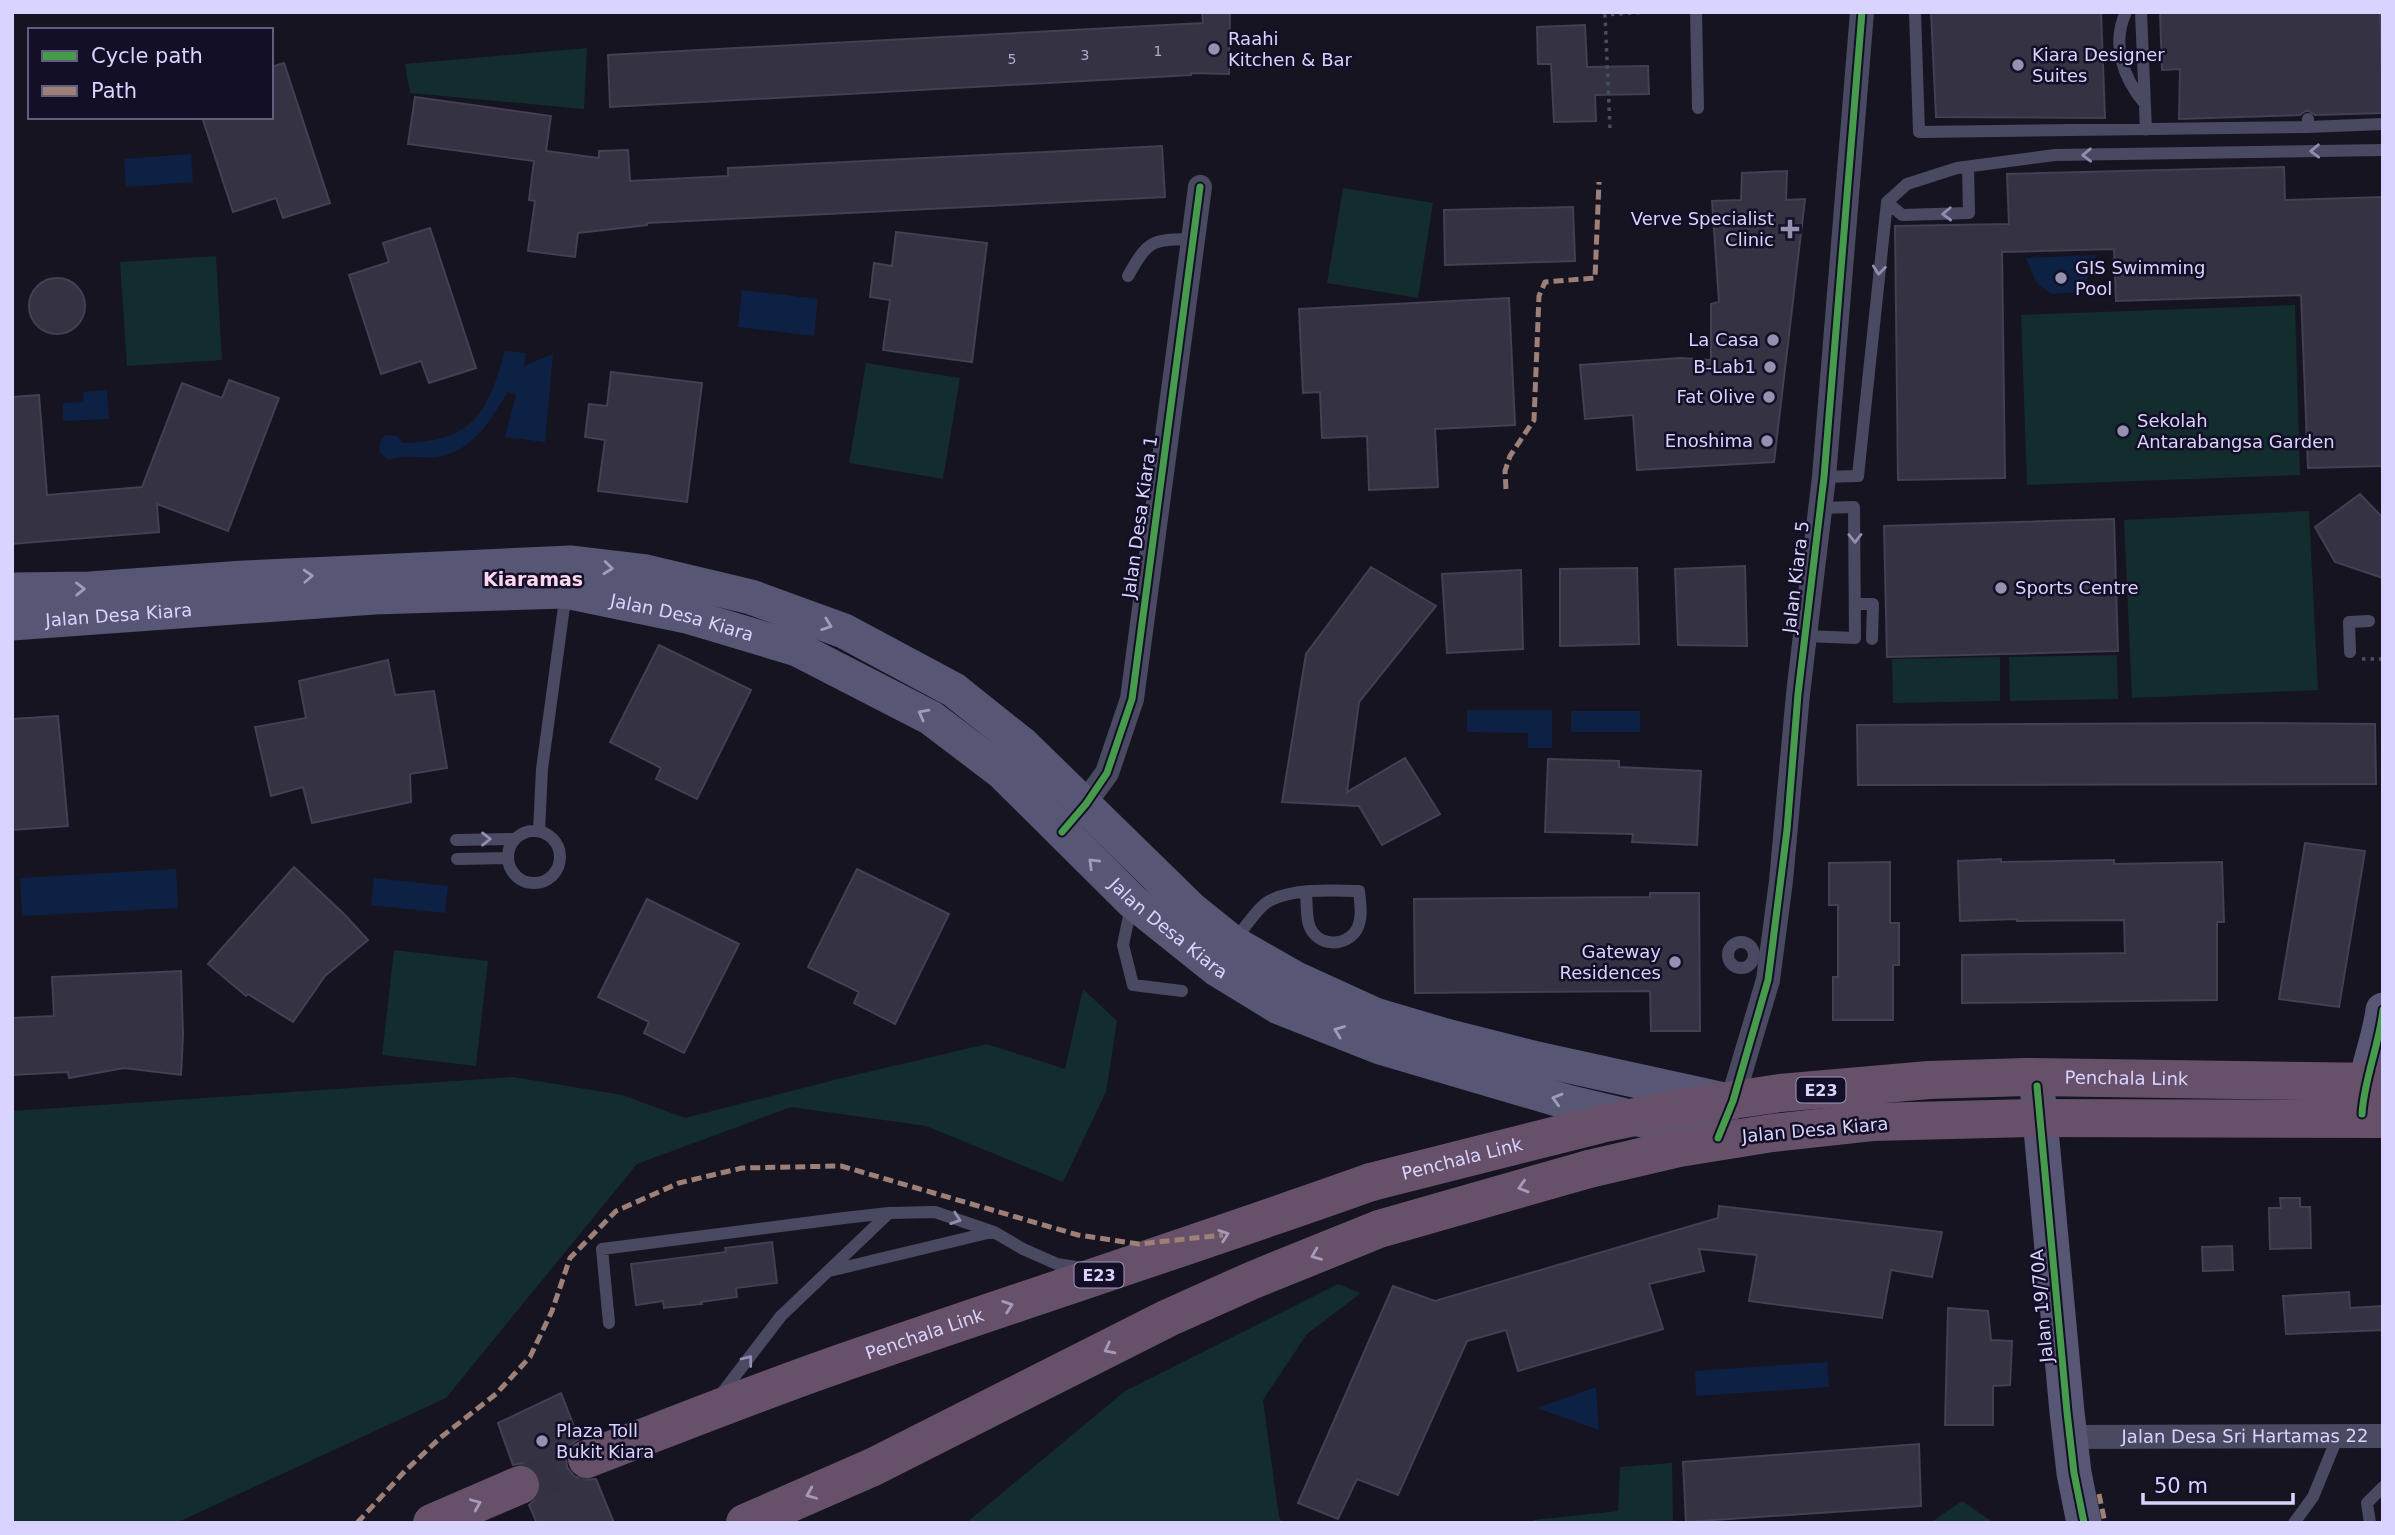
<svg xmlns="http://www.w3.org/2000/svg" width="2395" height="1535" viewBox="0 0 2395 1535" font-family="'DejaVu Sans',sans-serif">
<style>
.green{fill:#132c2d}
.water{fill:#0d2144}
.building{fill:#343243;stroke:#433f54;stroke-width:2}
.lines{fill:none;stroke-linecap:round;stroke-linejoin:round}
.highway-tunnel{stroke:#333142;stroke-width:38;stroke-dasharray:38 19;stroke-linecap:butt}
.path{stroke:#44505f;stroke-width:3.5;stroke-dasharray:3.5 5;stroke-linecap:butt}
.lane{stroke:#4a4962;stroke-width:12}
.street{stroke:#4a4962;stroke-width:24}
.secondary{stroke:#575674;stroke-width:35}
.highway{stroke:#67516a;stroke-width:38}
.highway-bridge{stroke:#67516a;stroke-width:38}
.quiet{stroke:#9e8076;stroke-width:5;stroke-dasharray:10 5;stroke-linecap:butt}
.cycleway-casing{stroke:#130f26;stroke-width:11}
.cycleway{stroke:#469c4c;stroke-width:7}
.oneway{stroke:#928eb0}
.oneway2{stroke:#9e9bc0}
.oneway3{stroke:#a699bc}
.poi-dot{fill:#9591b1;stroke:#130f26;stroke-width:2.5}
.labels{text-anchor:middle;stroke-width:5;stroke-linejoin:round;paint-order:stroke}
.number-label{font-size:14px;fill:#b0acd0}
.shield{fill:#130f26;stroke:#9e99be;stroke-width:2}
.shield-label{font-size:16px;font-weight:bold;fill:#d9d4ff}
.poi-label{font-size:18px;fill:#d9d4ff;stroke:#130f26;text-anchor:start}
.street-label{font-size:18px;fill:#d9d4ff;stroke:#130f26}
.neighbourhood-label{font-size:19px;font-weight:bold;fill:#ffd6f0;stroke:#130f26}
</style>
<rect width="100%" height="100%" fill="#161421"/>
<path class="green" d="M587 48 584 109 410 93 405 64Z
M1343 188 1433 203 1418 298 1327 283Z
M216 256 222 360 127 366 120 262Z
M2295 305 2300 475 2027 485 2021 315Z
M866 363 960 378 943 479 849 463Z
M2309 511 2318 690 2132 698 2124 520Z
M2117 655 2118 699 2010 701 2009 657Z
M2000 657V701L1893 703 1892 659Z
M394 950 488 961 476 1066 382 1055Z
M1083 989 1117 1021 1106 1092 1063 1182 926 1126 791 1107 637 1164 446 1398 176 1523H12V1111L513 1077 622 1095 685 1118 842 1078 987 1044 1065 1069Z
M1338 1284 1361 1293 1307 1334 1263 1400 1279 1517 1283 1523H966L1125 1391Z
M1672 1463 1673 1523H1534V1520L1618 1511 1620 1467Z
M1962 1501 1994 1523H1930Z"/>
<path class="water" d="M191 154 193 182 126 187 124 159Z
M2096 255 2090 274 2078 292 2051 294 2036 282 2026 258Z
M742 290 818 299 814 336 738 327Z
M505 351 526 353 524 366 553 354 545 442 505 437 516 395 508 392C489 421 475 450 437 457 419 459 409 453 389 460L379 452 380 442 385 435 397 436 403 443C474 441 487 414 505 351Z
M107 390 109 419 63 421V403L84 402 83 392Z
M1467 710H1552V748H1528V733L1467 732Z
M1571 711H1640V732H1571Z
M176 869 178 908 22 916 20 878Z
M374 878 448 886 445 913 371 905Z
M1827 1362 1829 1387 1696 1396 1695 1371Z
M1596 1387 1599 1430 1537 1408Z"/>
<path class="building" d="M1202 12H1230L1229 74 1191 73V75L610 107 608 55 1203 23Z
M1931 12H2101L2105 118 1936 117Z
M2160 12H2380L2383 113 2315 115 2307 110 2300 115 2179 119 2180 69 2162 70Z
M1585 25 1587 67 1648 66 1649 94 1595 95 1596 121 1554 122 1551 64H1538L1537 27Z
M284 63 330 203 283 218 276 198 233 212 202 117H271V67Z
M415 97 551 116 546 151 599 158V151L628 150 630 181 728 176V168L1162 146 1165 197 647 223V225L578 233 575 257 528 251 535 201 529 200 534 161 408 144Z
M2284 167 2285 200 2383 197V466L2308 468 2301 295 2116 301 2114 249 2002 252 2005 478 1898 480 1895 226 2009 224 2007 174Z
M1787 171 1786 200 1805 199 1774 462 1637 470 1633 415 1585 419 1580 365 1681 358 1711 360V304L1719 302 1712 201 1741 200 1742 173Z
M1573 207 1575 261 1445 265 1444 210Z
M430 228 476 368 429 383 421 361 381 374 349 275 389 262 383 243Z
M896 232 987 243 972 362 883 350 890 300 870 297 874 263 892 266Z
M29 306a28 28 0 1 1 56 0a28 28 0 1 1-56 0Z
M1509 298 1515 425 1435 429 1438 487 1369 490 1367 436 1322 438 1320 392 1303 393 1299 309Z
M611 372 702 383 687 502 598 491 605 440 585 437 589 404 607 406Z
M229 380 279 398 228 531 157 504 159 532 12 544V397L39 395 47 495 142 487 182 383 222 398Z
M2360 494 2383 518V578L2335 562 2315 527Z
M2114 519 2118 651 1887 657 1884 526Z
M1745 566 1747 646 1678 645 1675 569Z
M1371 567 1436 606 1359 702 1347 792 1405 758 1440 814 1382 845 1359 806 1282 802 1306 654Z
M1637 568 1639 644 1560 646V569Z
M1521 570 1523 649 1447 653 1442 574Z
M659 645 751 690 697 799 656 779 661 768 610 742Z
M388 660 395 695 434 691 447 768 410 774 411 802 312 823 303 787 271 796 255 727 306 718 299 681Z
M58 716 68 826 12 830V719Z
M2254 723 2375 724 2376 784 1858 785 1857 725Z
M1548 759 1619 761V767L1701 771 1697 845 1632 842 1633 834 1545 832Z
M2305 843 2365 851 2339 1007 2279 999Z
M2001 859V862L2114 860V864L2222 862 2224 922H2217V1000L1962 1003V955L2125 953 2124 920 2017 921V919L1960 921 1958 861Z
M1890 862V923H1899V965H1893V1020H1833V977H1838V905H1829V863Z
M294 867 344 914 368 940 325 976 293 1022 248 994 246 996 208 964Z
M857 869 949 914 895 1024 854 1003 859 992 808 967Z
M1650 893H1699L1700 1031H1651L1650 991 1415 993 1414 899 1650 897Z
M647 899 739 944 684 1053 644 1033 649 1022 598 997Z
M181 971 183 1035 181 1075 124 1068 69 1078 68 1072 12 1075V1018L54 1016 52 977Z
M2280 1198H2300V1207H2310L2311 1248 2270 1249 2269 1208H2281Z
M1719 1206 1942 1232 1932 1277 1891 1270 1882 1318 1749 1301 1757 1255 1699 1249 1704 1271 1649 1284 1663 1329 1518 1371 1506 1330 1467 1341 1398 1495 1357 1479 1338 1519 1298 1503 1393 1286 1435 1301 1718 1218Z
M772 1242 777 1283 736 1288 737 1297 701 1302 702 1304 664 1308 663 1301 636 1305 631 1264 726 1252 725 1248Z
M2232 1246 2233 1270 2203 1271 2202 1247Z
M2349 1292 2350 1308 2383 1306V1330L2286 1334 2283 1296Z
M1948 1308 1988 1311 1991 1340 2012 1341 2010 1385 1993 1386V1425H1945Z
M561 1393 579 1439 570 1445 566 1455 567 1467 574 1476 583 1480 596 1479 614 1523H537L529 1505 538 1497 542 1488 540 1477 532 1467 523 1463 513 1465 498 1423Z
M1919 1444 1921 1506 1686 1522 1683 1462Z"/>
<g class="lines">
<path class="highway-tunnel" d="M520 1485 587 1459"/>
<path class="path" d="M1610 128 1605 15 1645 12
M2362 659H2383"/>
<path class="lane" d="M1696 12 1698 108
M1915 12 1919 132 2308 127
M2126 12C2111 44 2123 78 2145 104
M2141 12 2146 130
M2308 119V127L2383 124
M1968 167 1969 213 1902 215 1887 202 1907 184 1957 168 2055 155 2383 150
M1128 276C1149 239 1151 240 1193 239
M1824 477 1858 476 1887 202
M1856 604H1873L1872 639
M1805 636 1855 638 1854 507 1820 508
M2350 652 2349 622 2369 621
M508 857a26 26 0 1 1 52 0a26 26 0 1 1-52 0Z
M539 831 542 769 566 592
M456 840 515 839
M457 859 508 858
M1131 906 1123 945 1133 985 1182 991
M1728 955a13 13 0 1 1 26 0a13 13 0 1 1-26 0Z
M1233 942C1242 932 1255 911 1266 903 1288 888 1333 890 1359 891 1360 902 1363 918 1357 929 1346 948 1317 947 1309 925 1306 915 1307 903 1306 892
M829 1271 992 1232
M609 1323 602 1249 844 1218 889 1213 935 1212 994 1232 1023 1249 1057 1264 1082 1268
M719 1397 781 1316 889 1213
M2294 1523 2313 1497 2338 1436
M2370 1523 2367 1503 2383 1487"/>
<g class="street">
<path d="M1074 818 1107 773 1132 699 1200 187"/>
<path d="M1729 1111 1768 980 1781 881 1798 694 1824 477 1862 12"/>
<path id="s1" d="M2070 1437 2383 1436"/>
</g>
<g class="secondary">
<path d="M12 590 90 589 244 578 570 563 646 572 751 597 844 631 954 690 1023 745 1192 910 1233 943 1296 979 1375 1015 1446 1036 1533 1058 1720 1099"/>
<path id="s2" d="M12 623 374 597 566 591 687 616 797 649 931 718 1002 772 1132 901 1217 969 1279 1007 1380 1047 1567 1102 1718 1138H1727"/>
<path d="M2037 1086 2067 1412 2074 1473 2084 1523"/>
<path d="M2362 1107C2364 1074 2379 1043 2383 1010"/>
</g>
<g class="highway">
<path id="s3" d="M587 1459C668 1428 748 1396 830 1367 1010 1304 1191 1246 1371 1182"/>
<path d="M432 1523 520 1485"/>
<path d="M745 1523 873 1467 1168 1318 1253 1280 1379 1229 1589 1169"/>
</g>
<g class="highway-bridge">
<path d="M1589 1169 1679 1148 1772 1133 1872 1122 2031 1118 2383 1119"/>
<path id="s4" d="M1371 1182 1601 1124 1679 1108 1780 1093 1929 1080 2026 1077 2383 1082"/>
</g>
<path class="quiet" d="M1506 489 1505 471 1510 456 1534 420 1539 296 1545 282 1595 278 1599 182
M2099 1494 2105 1523
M357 1523 405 1471 440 1438 496 1394 530 1357 552 1311 570 1258 616 1211 679 1183 742 1168 841 1166 1078 1235 1139 1244 1223 1235"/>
<g class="cycleway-casing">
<path id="cycleway" d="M1062 832 1086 804 1107 773 1132 699 1200 187
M2037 1086 2067 1412 2074 1473 2084 1523
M2362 1114C2364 1079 2379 1046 2383 1010
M1718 1138 1733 1101 1768 980 1771 957 1787 830 1798 694 1824 477 1862 12"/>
</g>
<use href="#cycleway" class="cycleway"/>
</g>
<defs><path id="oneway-chevron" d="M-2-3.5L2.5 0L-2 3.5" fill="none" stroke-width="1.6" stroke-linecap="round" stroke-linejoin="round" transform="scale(1.75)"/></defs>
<g class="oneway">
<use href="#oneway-chevron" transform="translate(2315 151) rotate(179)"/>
<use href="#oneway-chevron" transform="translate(2087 155) rotate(179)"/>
<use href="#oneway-chevron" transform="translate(1947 214) rotate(178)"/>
<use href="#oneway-chevron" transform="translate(1879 270) rotate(96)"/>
<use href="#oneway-chevron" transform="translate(1855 538) rotate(89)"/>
<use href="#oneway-chevron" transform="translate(486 839)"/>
<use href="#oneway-chevron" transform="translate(956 1219) rotate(19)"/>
<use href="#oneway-chevron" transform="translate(748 1360) rotate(-52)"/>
</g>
<g class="oneway2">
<use href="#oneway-chevron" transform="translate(608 568) rotate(6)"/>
<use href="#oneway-chevron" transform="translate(308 576) rotate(-3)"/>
<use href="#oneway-chevron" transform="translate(80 589) rotate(-1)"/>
<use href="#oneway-chevron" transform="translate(827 625) rotate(20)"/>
<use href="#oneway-chevron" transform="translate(923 714) rotate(-152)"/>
<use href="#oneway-chevron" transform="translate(1093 863) rotate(-136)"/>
<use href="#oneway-chevron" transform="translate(1339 1031) rotate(-159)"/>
<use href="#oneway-chevron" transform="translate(1557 1099) rotate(-164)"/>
</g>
<g class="oneway3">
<use href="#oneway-chevron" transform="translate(1523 1187) rotate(163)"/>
<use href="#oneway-chevron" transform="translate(1224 1235) rotate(-19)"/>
<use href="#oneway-chevron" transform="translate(1316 1255) rotate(158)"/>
<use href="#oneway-chevron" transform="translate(1008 1306) rotate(-19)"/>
<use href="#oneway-chevron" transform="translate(1109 1349) rotate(153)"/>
<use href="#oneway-chevron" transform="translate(811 1494) rotate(157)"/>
<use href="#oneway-chevron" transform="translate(476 1504) rotate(-23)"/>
</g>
<g class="poi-dot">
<circle cx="1214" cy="49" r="7"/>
<circle cx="2018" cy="65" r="7"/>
<path d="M1786.5 218.5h7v7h7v7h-7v7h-7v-7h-7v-7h7z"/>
<circle cx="2061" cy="278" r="7"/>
<circle cx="1773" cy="340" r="7"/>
<circle cx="1770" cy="367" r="7"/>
<circle cx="1769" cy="397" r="7"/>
<circle cx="2123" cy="431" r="7"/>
<circle cx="1767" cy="441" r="7"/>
<circle cx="2001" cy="588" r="7"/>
<circle cx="1675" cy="962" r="7"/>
<circle cx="542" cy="1441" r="7"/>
</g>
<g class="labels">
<g class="number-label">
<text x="1158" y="56">1</text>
<text x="1085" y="60">3</text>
<text x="1012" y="64">5</text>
</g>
<g class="shield">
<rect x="1796.5" y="1077.5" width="49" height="25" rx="5"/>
<rect x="1074.5" y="1262.5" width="49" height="25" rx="5"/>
</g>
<g class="shield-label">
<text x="1821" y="1096">E23</text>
<text x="1099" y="1281">E23</text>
</g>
<g class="poi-label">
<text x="1228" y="45">Raahi<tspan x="1228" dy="21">Kitchen &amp; Bar</tspan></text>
<text x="2032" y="61">Kiara Designer<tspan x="2032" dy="21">Suites</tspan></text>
<text x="1774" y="225" text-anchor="end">Verve Specialist<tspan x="1774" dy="21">Clinic</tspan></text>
<text x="2075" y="274">GIS Swimming<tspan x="2075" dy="21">Pool</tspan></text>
<text x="1759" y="346" text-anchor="end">La Casa</text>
<text x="1756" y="373" text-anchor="end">B-Lab1</text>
<text x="1755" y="403" text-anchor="end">Fat Olive</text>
<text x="2137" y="427">Sekolah<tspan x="2137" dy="21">Antarabangsa Garden</tspan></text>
<text x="1753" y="447" text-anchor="end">Enoshima</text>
<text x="2015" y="594">Sports Centre</text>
<text x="1661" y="958" text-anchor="end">Gateway<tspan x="1661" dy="21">Residences</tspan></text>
<text x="556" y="1437">Plaza Toll<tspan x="556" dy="21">Bukit Kiara</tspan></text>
</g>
<g class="street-label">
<text transform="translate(1140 517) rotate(-82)" y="6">Jalan Desa Kiara 1</text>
<text transform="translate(1796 577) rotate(-83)" y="6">Jalan Kiara 5</text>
<text dy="6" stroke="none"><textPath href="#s2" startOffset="107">Jalan Desa Kiara</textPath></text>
<text dy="6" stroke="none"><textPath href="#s2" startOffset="674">Jalan Desa Kiara</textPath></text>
<text dy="6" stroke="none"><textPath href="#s2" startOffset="1262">Jalan Desa Kiara</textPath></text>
<text dy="6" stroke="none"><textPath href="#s4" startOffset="766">Penchala Link</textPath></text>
<text transform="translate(1815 1130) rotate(-5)" y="6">Jalan Desa Kiara</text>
<text dy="6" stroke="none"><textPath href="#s4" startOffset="94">Penchala Link</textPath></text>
<text transform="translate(2042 1306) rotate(-95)" y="6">Jalan 19/70A</text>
<text dy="6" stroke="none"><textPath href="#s3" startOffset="360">Penchala Link</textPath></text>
<text dy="6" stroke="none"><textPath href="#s1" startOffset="175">Jalan Desa Sri Hartamas 22</textPath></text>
</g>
<g class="neighbourhood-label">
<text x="533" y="586">Kiaramas</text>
</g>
</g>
<rect width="2395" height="1535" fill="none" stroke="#d9d4ff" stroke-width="28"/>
<rect x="28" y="28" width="245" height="91" fill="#130f26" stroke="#625e7d" stroke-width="2"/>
<rect x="42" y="51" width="35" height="10" fill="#469c4c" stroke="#625e7d" stroke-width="2"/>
<text x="91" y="63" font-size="21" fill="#d9d4ff">Cycle path</text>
<rect x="42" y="86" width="35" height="10" fill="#9e8076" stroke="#625e7d" stroke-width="2"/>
<text x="91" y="98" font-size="21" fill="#d9d4ff">Path</text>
<path d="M2143 1493v10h150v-10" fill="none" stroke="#d9d4ff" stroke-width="3.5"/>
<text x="2154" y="1493" font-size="21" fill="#d9d4ff" stroke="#130f26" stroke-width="5" paint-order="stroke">50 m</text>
</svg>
